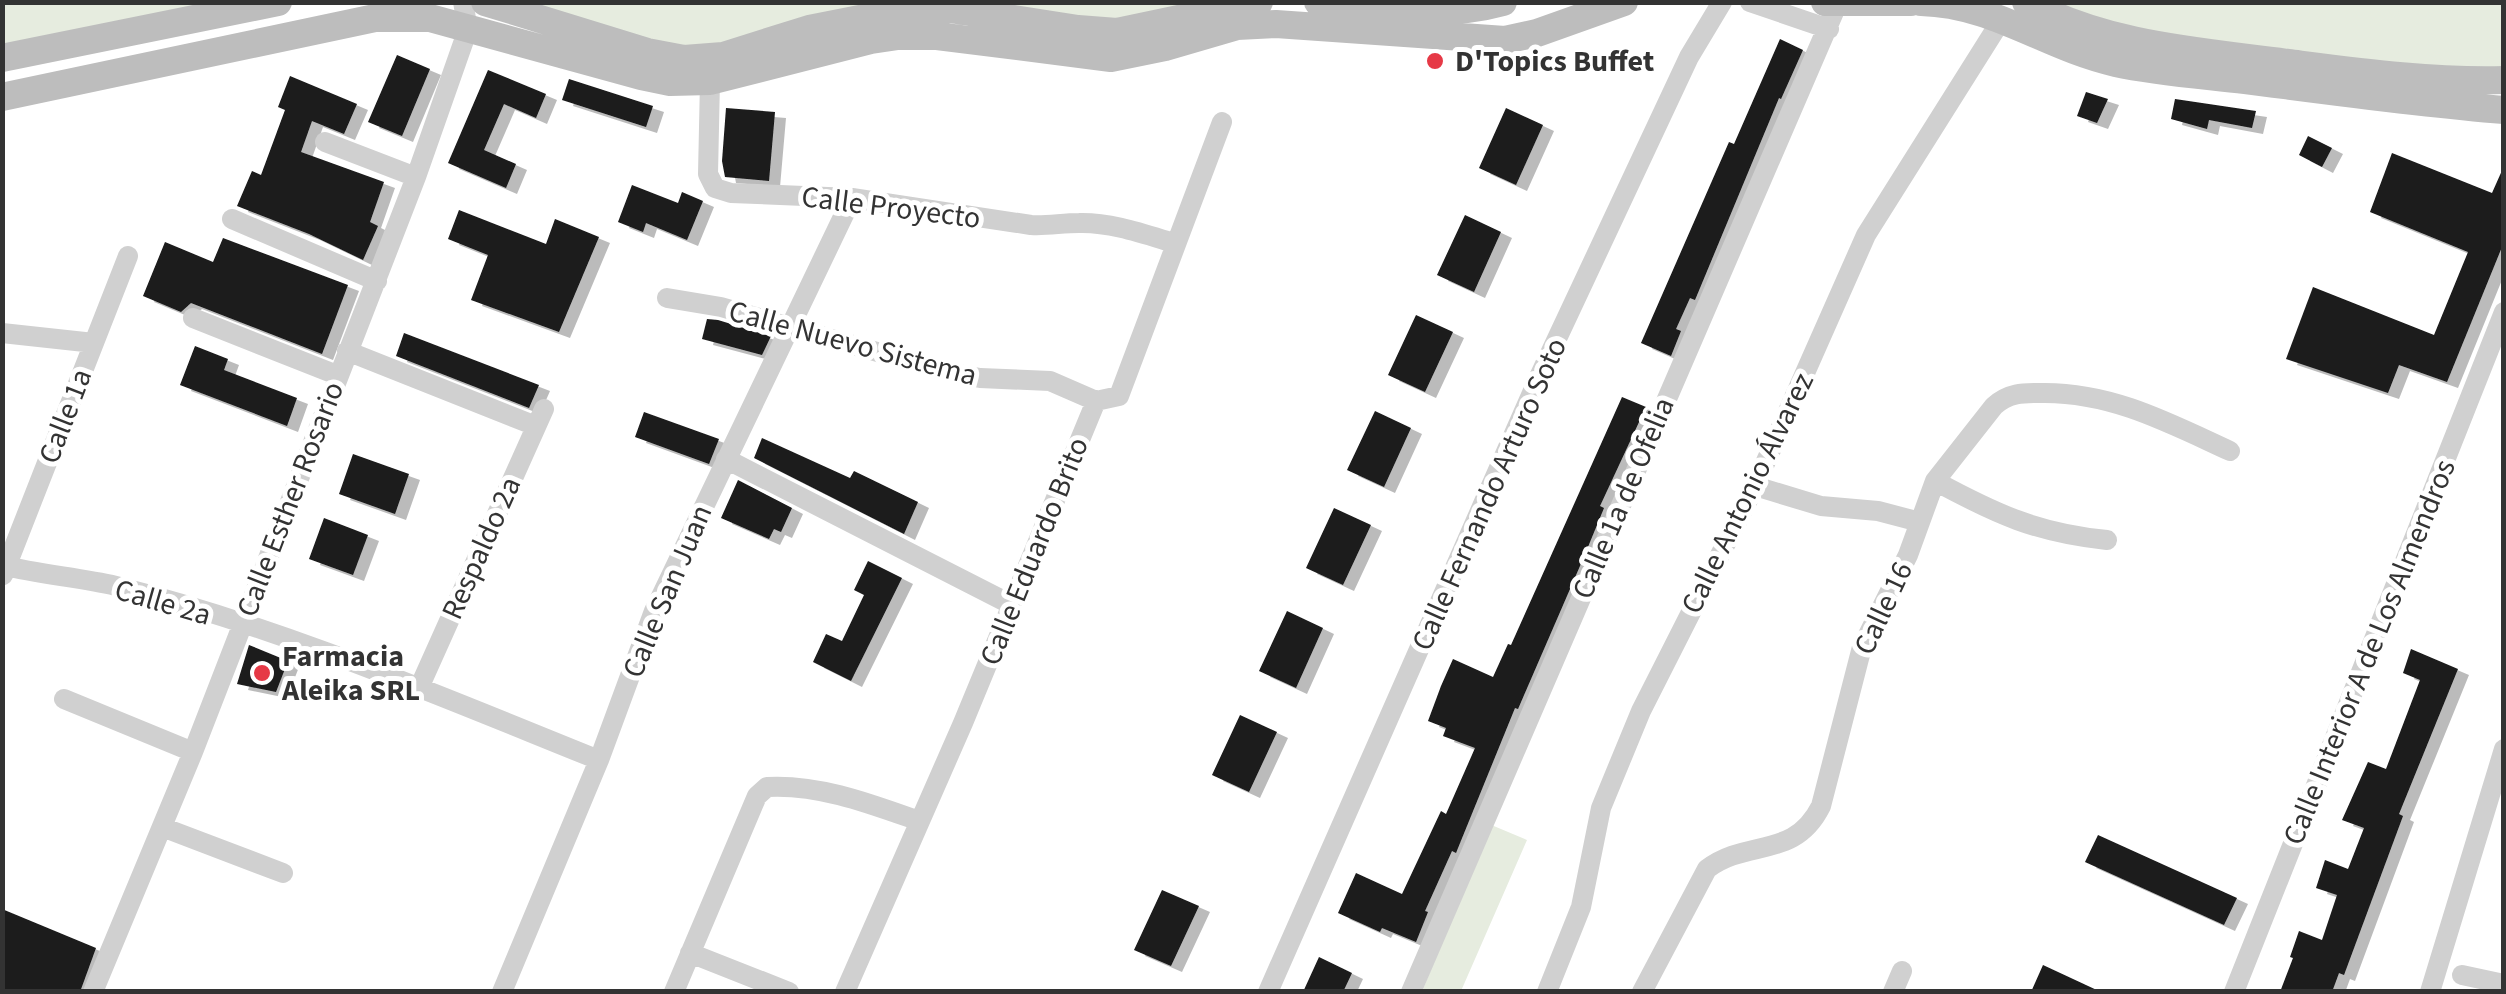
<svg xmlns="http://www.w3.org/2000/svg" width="2506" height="994" viewBox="0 0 2506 994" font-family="'Source Sans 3',sans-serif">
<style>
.green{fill:#e6ecdf}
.building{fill:#1a1a1a;filter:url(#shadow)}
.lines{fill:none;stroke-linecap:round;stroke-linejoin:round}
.street{stroke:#d0d0d0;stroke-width:20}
.secondary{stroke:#bdbdbd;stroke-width:28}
.poi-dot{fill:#e63946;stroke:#fff;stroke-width:4}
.labels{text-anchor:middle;stroke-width:10;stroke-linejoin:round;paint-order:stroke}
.poi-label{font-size:30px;font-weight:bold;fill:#333;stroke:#fff;text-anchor:start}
.street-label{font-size:30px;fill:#333;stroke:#fff}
</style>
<defs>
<filter id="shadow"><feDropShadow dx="11" dy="6" stdDeviation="0" flood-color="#0004"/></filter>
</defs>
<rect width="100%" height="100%" fill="#fff"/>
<path class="green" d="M3 3H231L3 44Z
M514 3H893L736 42 685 50Z
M953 3H1204L1110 22Z
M2034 3H2503V70L2467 74 2120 38Z
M1489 824 1527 840 1461 991 1422 992Z"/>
<path class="building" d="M1780 39 1803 50 1781 99 1779 98 1695 300 1690 298 1676 329 1681 331 1671 356 1641 343 1729 142 1734 144Z
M397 55 430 69 402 136 368 122Z
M488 70 546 94 536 118 504 104 484 150 516 164 506 188 448 163Z
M290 76 357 104 344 134 312 121 301 152 384 182 370 222 378 226 363 260 309 234 237 206 252 171 261 175 285 110 278 107Z
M569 79 653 106 646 127 562 100Z
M2086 92 2108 99 2097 123 2077 116Z
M2175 99 2256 111 2252 128 2209 120 2207 129 2171 119Z
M726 108 775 112 769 181 725 177 722 161Z
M1506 108 1543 125 1516 185 1479 168Z
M2308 136 2332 148 2322 167 2299 155Z
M2392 153 2492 193 2504 166V242L2447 382 2399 365 2388 393 2286 359 2313 287 2434 335 2468 252 2370 212Z
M632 185 678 203 682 192 703 201 687 240 646 223 643 232 618 222Z
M459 210 546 244 555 219 599 237 559 332 471 300 488 255 448 239Z
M1465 215 1501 232 1474 292 1437 275Z
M223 238 348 285 322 354 191 303 181 312 143 296 165 242 213 262Z
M1416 315 1453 332 1425 392 1388 375Z
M707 319 718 320 771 336 762 355 702 339Z
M404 333 539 385 529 408 396 356Z
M195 346 228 359 224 370 297 398 287 426 180 385Z
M1622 397 1646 407 1600 506 1604 508 1583 559 1518 709 1515 708 1458 848 1456 853 1452 851 1425 911 1428 912 1416 942 1382 928 1380 932 1338 913 1356 873 1402 894 1441 811 1446 814 1475 748 1443 736 1446 728 1428 721 1441 686 1453 659 1493 677 1508 644 1511 645Z
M1375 411 1411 428 1384 487 1347 470Z
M644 412 719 439 709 464 635 437Z
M762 438 850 478 854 471 918 502 904 534 754 458Z
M353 454 409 474 395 514 339 494Z
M738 480 792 508 781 532 774 529 769 539 721 518Z
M1334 508 1371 525 1343 585 1306 568Z
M324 518 368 535 353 575 309 559Z
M868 561 902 578 851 681 813 662 826 634 842 641 864 595 854 590Z
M1287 611 1323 628 1296 688 1259 671Z
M249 645 288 661 276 692 237 684Z
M2411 649 2458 669 2399 814 2403 816 2344 975 2339 973 2332 992H2280L2293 958 2290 957 2299 931 2322 940 2337 895 2316 888 2325 860 2348 869 2364 828 2342 820 2368 762 2386 769 2420 680 2403 673Z
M1240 715 1277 732 1249 792 1212 775Z
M2098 835 2237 898 2224 925 2085 862Z
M1162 890 1199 906 1171 966 1134 950Z
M2 909 96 948 80 992H2Z
M1319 957 1352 973 1343 992H1303Z
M2043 965 2101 992H2031Z"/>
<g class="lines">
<path class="street" d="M1750 2 1829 29
M710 81 708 174 715 188 731 193 852 198 1031 225C1047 226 1062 223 1079 223 1110 222 1144 234 1174 243
M325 142 416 177
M232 219 377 281
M667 298 721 307 947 372 980 378 1050 381 1096 401
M193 318 337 375
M2 333 94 343
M347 351 536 426
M1096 401 1119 396 1222 122
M726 459 1012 605
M1935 481C1996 514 2037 533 2107 540
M1755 486 1821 506 1878 511 1920 522
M2 565C40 575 78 577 116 586 280 627 442 697 599 760
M3 575 128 256
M419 688 544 409
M64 699 193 752
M162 827 283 873
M690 953 789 992
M2462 975 2504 984
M93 992 193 752 416 177 468 29 463 2
M502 992 599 760 654 611 852 198
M674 992 757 796 767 787C819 784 871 804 919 821
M845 992 963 723 1096 401
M1268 992 1539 377 1689 57 1722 2
M1411 992 1837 5
M1547 992 1581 907 1601 808 1641 711 1755 486 1866 235 2002 19
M1642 992 1707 869C1748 838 1794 860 1821 806L1862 647 1908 555 1935 481 1994 406C2010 392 2024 393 2045 393 2113 393 2169 423 2230 451
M1893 992 1902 971
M2234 992 2504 312
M2430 992 2504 749"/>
<path class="secondary" d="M485 2 647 52 684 59 723 56 809 29 900 11 950 9 1078 29 1117 32 1259 2
M1318 2C1380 8 1442 19 1503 2
M1825 2H1911
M1921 2C1995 4 2045 47 2116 63 2158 72 2203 75 2245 80 2331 91 2417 103 2504 110
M2026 2C2108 46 2198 51 2288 63 2359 72 2432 82 2504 80
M2 58 278 2
M2 97 375 18H430L641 76 670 82 710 81 871 40 898 36H937L1111 58 1165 47 1237 26 1276 24 1505 40 1537 33 1624 2"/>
</g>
<g class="poi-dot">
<circle cx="1435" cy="61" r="10"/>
<circle cx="262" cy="673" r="10"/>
</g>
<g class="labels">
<g class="poi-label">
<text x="1455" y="71">D'Topics Buffet</text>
<text x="282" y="666">Farmacia<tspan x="282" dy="34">Aleika SRL</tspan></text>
</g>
<g class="street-label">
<text transform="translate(891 207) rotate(7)" y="10">Calle Proyecto</text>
<text transform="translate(853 343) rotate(15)" y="10">Calle Nuevo Sistema</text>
<text transform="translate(65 416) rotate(-69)" y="10">Calle 1a</text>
<text transform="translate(1747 493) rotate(-64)" y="10">Calle Antonio Álvarez</text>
<text transform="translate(1489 494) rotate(-66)" y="10">Calle Fernando Arturo Soto</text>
<text transform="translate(1623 498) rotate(-67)" y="10">Calle 1a de Ofelia</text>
<text transform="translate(290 499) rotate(-69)" y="10">Calle Esther Rosario</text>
<text transform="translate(481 548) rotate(-66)" y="10">Respaldo 2a</text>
<text transform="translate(1034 551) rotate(-68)" y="10">Calle Eduardo Brito</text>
<text transform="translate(667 591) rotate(-67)" y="10">Calle San Juan</text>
<text transform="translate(163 602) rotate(16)" y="10">Calle 2a</text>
<text transform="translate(1883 608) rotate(-65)" y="10">Calle 16</text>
<text transform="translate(2369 652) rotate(-68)" y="10">Calle Interior A de Los Almendros</text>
</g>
</g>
<rect width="2506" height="994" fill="none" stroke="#333333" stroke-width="10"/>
</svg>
